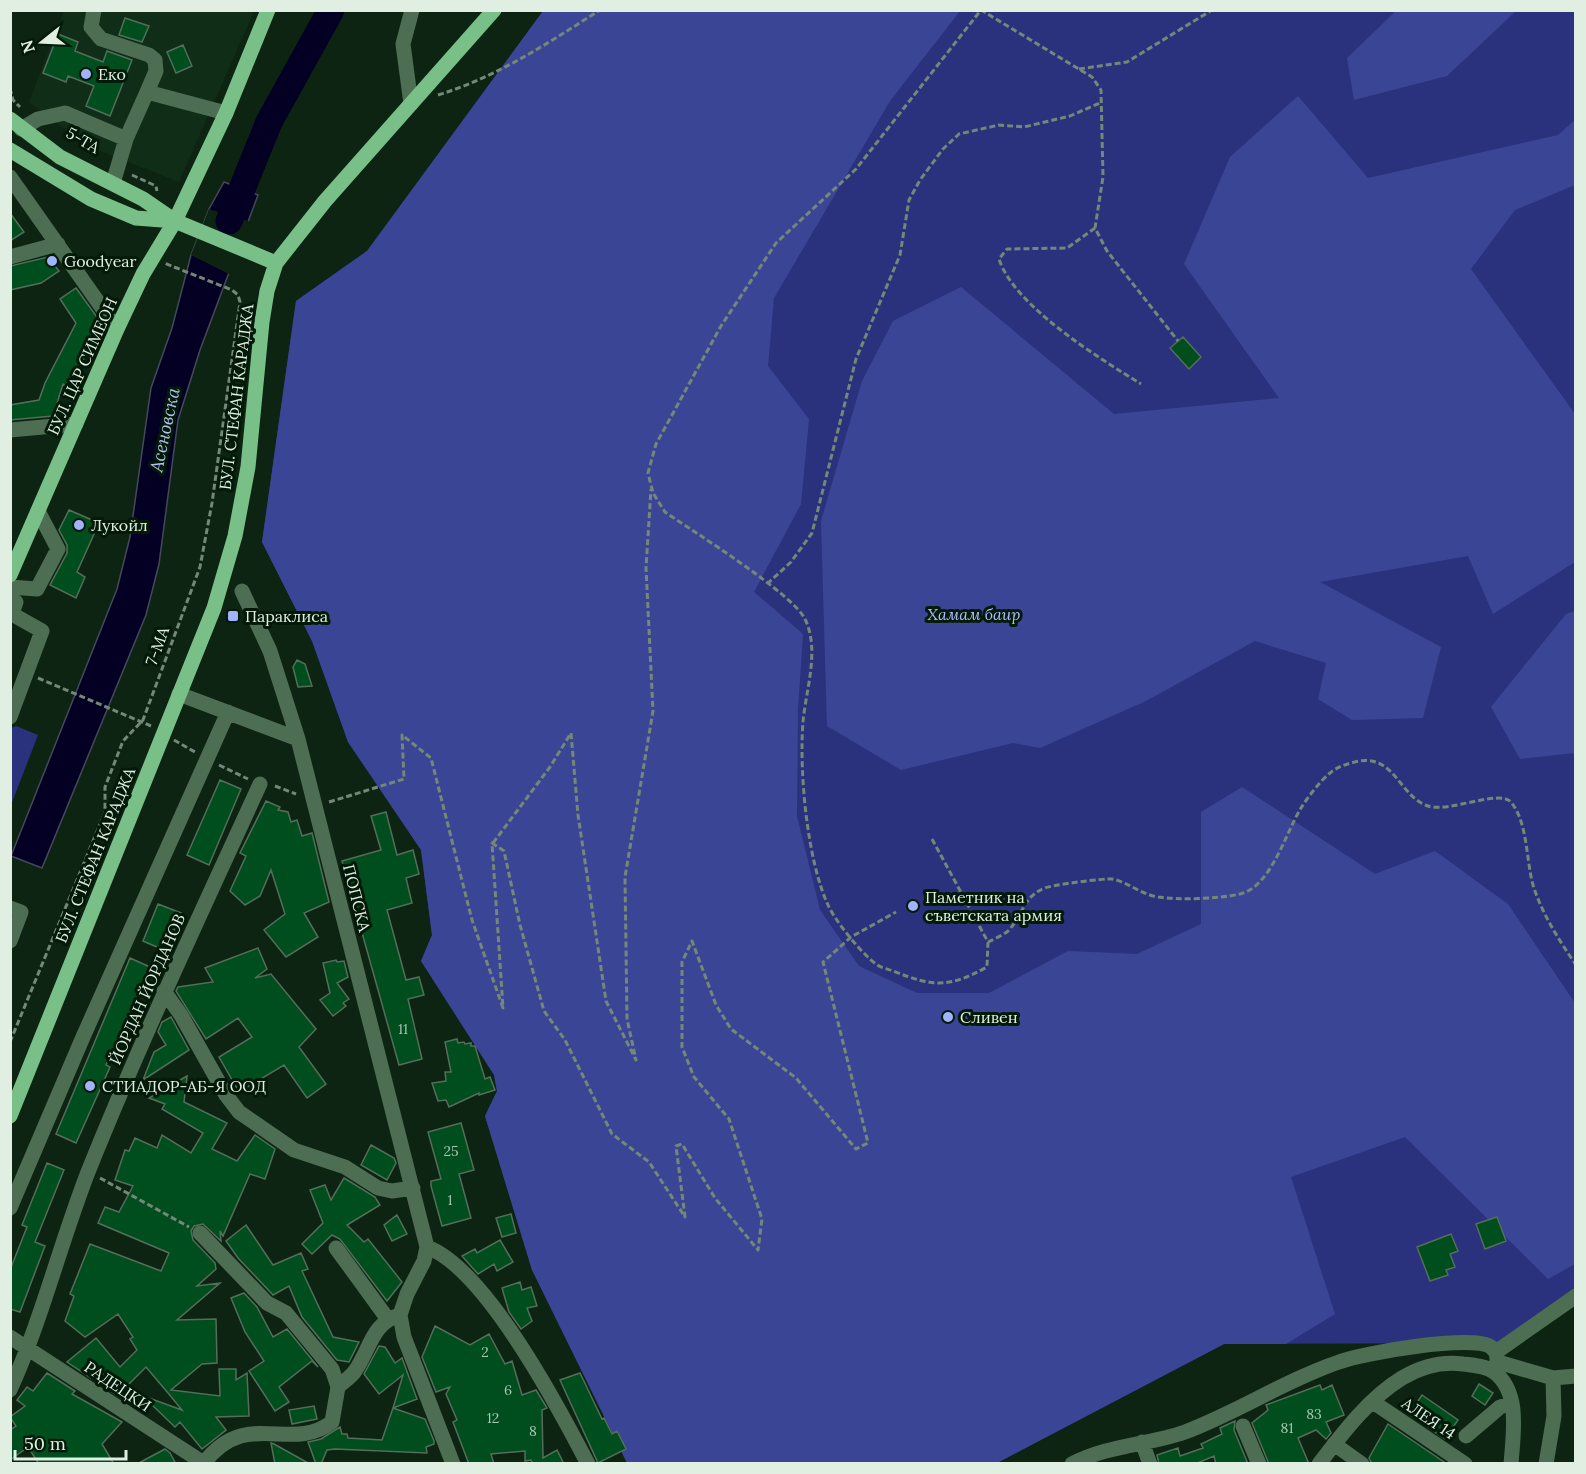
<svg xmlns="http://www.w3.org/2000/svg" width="1586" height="1474" viewBox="0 0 1586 1474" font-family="Lora,serif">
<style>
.built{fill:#0f2d17}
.green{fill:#2a327e}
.forest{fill:#3a4695}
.water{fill:#030023;stroke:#46485d;stroke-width:1.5}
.pier{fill:#0d2412}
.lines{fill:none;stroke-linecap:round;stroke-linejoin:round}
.river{stroke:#030023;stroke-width:27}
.building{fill:#004d1e;stroke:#546e59;stroke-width:1.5;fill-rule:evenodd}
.path{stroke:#748778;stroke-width:3;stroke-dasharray:6 3;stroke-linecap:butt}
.minor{stroke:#4d6e53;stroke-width:15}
.major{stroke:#79c088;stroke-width:15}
.poi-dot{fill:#a1b3fd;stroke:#041a09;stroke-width:2}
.labels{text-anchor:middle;stroke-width:6;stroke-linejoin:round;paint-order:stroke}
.number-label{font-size:14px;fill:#a9c6b2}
.poi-label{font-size:16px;fill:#e1efe3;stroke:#041a09;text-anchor:start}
.street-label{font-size:16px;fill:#e1efe3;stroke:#041a09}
.park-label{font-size:16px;font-style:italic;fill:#acbcfe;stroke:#041a09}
.water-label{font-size:18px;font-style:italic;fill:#b4c0ec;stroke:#041a09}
</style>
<rect width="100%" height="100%" fill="#0d2412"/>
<path class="built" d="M64 11H254L179 182 88 146 29 102Z"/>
<path class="green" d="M543 11H1575V1289L1509 1343 1224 1344 997 1463H627L532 1270 485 1116 497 1091 494 1075 421 961 432 935 421 850 348 742 312 641 262 542 296 301 367 251Z
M16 726 38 735 11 805V728Z"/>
<path class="forest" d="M543 11H960L890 101 774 298 768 366 809 419 801 504 754 592 803 634 798 709 797 816 820 910 859 966 917 993H989L1068 951 1137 954 1201 924V812L1242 787 1375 874 1435 851 1508 904 1575 1003V1264L1548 1279 1405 1137 1291 1177 1335 1314 1286 1344H1224L997 1463H627L532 1270 485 1116 497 1091 494 1075 421 961 432 935 421 850 348 742 312 641 262 542 296 301 367 251Z
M1396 11V10L1516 11 1447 76 1354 100 1347 58Z
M1298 96 1368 178 1558 135 1575 120V185L1515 210 1471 269 1575 414V562L1493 614 1468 556 1320 582 1441 647 1423 718 1352 720 1318 699 1326 663 1255 641 1146 701 1040 748 1013 743 901 770 827 726 821 521 862 381 893 321 961 287 1114 414 1279 398 1184 264 1230 157Z
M1575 611V753L1520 759 1491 707 1566 614Z"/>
<path class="water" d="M224 182 258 195 200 350 178 420 159 564 146 615 42 868 11 856 117 589 130 537 151 388 172 328 191 255 209 209Z"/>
<path class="pier" d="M209 209 251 222 231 275 191 255Z"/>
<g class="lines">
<path class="river" d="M229 221 269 122 331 10"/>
</g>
<path class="building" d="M125 18 149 26 142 42 119 35Z
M58 34 78 42 75 51 103 62 107 51 132 60 110 116 86 106 94 86 68 76 66 82 43 73Z
M183 45 192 66 176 73 167 52Z
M10 213 24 232 10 241Z
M48 257 59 271 41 283 10 290V266Z
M76 288 102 324 69 387 63 384 53 416 10 420V405L39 400 45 383 76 323 60 299Z
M1183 337 1201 357 1189 369 1170 348Z
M69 510 99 523 77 572 85 577 76 598 50 585 67 553V545L59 530Z
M297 660 305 664 312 686 298 687 293 667Z
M220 780 241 789 209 865 187 855Z
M266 801 280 807 278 810 288 812 291 822 297 820 302 836 312 833 329 902 304 913 318 937 286 957 264 930 285 914 271 870 260 896 245 905 230 891 246 856 240 853Z
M386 812 397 855 413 850 419 874 406 878 412 903 387 910 406 980 419 977 424 995 408 999 422 1059 399 1065 342 861 381 850 371 816Z
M158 904 181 913 166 951 143 941Z
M258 948 267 969 255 978 271 974 316 1029 299 1047 326 1084 307 1098 284 1065 239 1092 219 1057 252 1037 238 1018 206 1039 176 991 178 987 213 982 205 968Z
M130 958 150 967 106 1065 110 1067 76 1143 56 1134Z
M336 960 337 962 344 961 348 977 337 983 349 999 343 1003 346 1006 333 1016 320 1000 330 993 323 963Z
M171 1017 189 1050 143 1080 154 1052 166 1045 158 1032 162 1022Z
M457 1039 458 1043 464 1042 465 1044 471 1043V1046H475L485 1079 490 1077 495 1090 479 1095V1093L449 1107 446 1100 438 1101 432 1083 446 1081 445 1072H451L445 1042Z
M187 1076 184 1102 227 1123 212 1149 237 1161 255 1135 275 1149 265 1179 250 1174 223 1236 220 1231 221 1241 203 1224 194 1226 191 1231 193 1240 215 1263 216 1269 197 1286 220 1283 177 1320 216 1319 217 1363 202 1364 171 1390 220 1396 219 1369H236V1380L247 1373 249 1416 216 1417 226 1430 202 1449 180 1422 175 1427 149 1402 146 1410 136 1407 112 1392 113 1383 100 1370 91 1378 67 1362 96 1338 120 1367 137 1350 130 1339 133 1337 118 1314 85 1337 65 1321 74 1296 70 1294 90 1244 161 1271 169 1253 98 1223 105 1207 119 1212 133 1186 115 1180 125 1150 129 1151 135 1138 157 1148 162 1135 191 1153 203 1133 162 1109 165 1104 149 1098ZM146 1367 168 1393 182 1410 124 1389Z
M461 1123 474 1170 459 1174 471 1218 442 1226 431 1186V1181L441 1179 428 1132Z
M371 1145 394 1158 396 1163 387 1180 361 1165Z
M47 1163 64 1170 35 1242 45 1246 20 1312 10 1309V1270L27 1227 22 1225Z
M344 1178 375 1197 380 1205 347 1225 364 1242 368 1239 402 1282 387 1301 340 1239 332 1235 312 1254 302 1244 323 1223 310 1190 325 1185 331 1200Z
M511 1214 516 1233 502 1237 496 1218Z
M397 1215 407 1234 392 1241 384 1225Z
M1497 1217 1506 1241 1485 1249 1476 1224Z
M246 1225 273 1265 301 1253 308 1269 302 1271 333 1337 359 1342 349 1362 337 1360 302 1317 289 1286 273 1295 238 1258 226 1241Z
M1451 1234 1458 1251 1450 1254 1455 1267 1446 1270 1448 1275 1430 1281 1417 1247Z
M500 1240 513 1262 497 1271 494 1264 478 1274 462 1256 475 1249 477 1253Z
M520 1282 522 1290 531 1287 537 1306 527 1308 532 1321 521 1329 509 1312 502 1288Z
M244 1293 257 1307 273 1337 287 1329 318 1367 312 1361 279 1387 289 1402 275 1411 249 1371 264 1361 245 1332 231 1298Z
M435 1326 470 1345 489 1334 505 1364 512 1361 522 1395 536 1390 547 1408 542 1410 543 1458 557 1450 564 1464H533L531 1460 525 1461V1451L491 1454 494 1464H469L453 1422 457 1420 446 1394 450 1387 436 1392 422 1357Z
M379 1346 385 1347 395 1363 402 1358 417 1399 393 1408 403 1375 379 1394 364 1374Z
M47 1373 75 1391 72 1394 122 1422 102 1444 114 1464H39L28 1447 10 1460V1430L16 1426 10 1417 25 1406 17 1400 27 1387 33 1391Z
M580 1373 602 1419 604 1418 612 1434 617 1431 626 1449 598 1463 560 1380Z
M1479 1384 1493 1393 1485 1405 1472 1396Z
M1320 1385 1322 1390 1332 1385 1344 1415 1326 1422 1331 1433 1326 1439 1316 1430 1298 1438 1309 1464H1269L1252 1423 1268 1410 1266 1405Z
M1422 1395 1458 1420 1445 1439 1409 1414Z
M314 1406 317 1419 292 1424 289 1410Z
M393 1408 425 1419 434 1441V1444L426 1447 427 1453 335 1449 327 1450 321 1464H316L308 1442 321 1439 340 1427 342 1434H347L348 1438 382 1440Z
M1235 1421 1234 1430 1248 1464H1216L1214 1456 1195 1464H1159L1157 1455 1178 1448 1180 1456 1203 1448 1201 1444 1222 1434 1220 1428Z
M1388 1424 1447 1464H1372L1369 1458Z
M271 1443 274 1444 310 1464H275Z
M165 1449 170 1453 176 1464H137Z"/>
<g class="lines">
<path class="path" d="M1079 69 1127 62 1212 10
M10 88 13 100 20 107
M438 95C497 77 548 43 600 10
M132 175 156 186 157 191
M1095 228 1067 248 1007 249 999 259C1014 306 1099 358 1141 384
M767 584 791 562 812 533 856 359 900 255 909 200 920 180 943 149 959 134 999 125 1024 127 1070 116 1102 102
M38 678 151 726
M174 740 195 752
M219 765 248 779
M275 786 296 794
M329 802 404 779 402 735 431 758 472 920 503 1008 492 843 504 851 520 925 544 1011 565 1040 612 1134 649 1162 685 1217 676 1146 682 1144 715 1198 758 1250 762 1219 729 1119 694 1077 682 1047V962L692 941 716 1005 731 1029 796 1078 856 1149 868 1143 823 962 851 937 896 912
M932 839 988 942 987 967C949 988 933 987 893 971 888 969 881 968 876 964 862 954 835 921 828 905 807 860 799 771 803 722 806 689 820 650 805 619 792 593 694 532 665 512L653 493 648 473 656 444 721 326 776 243 856 169 981 10 1092 77 1101 90 1103 177 1095 228 1107 251 1178 341
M493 843 550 767 571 733 578 815 606 1001 636 1060 627 1019 625 877 653 711 646 568 651 489
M988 942C994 939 1002 936 1008 931 1023 916 1023 896 1045 888 1051 885 1105 878 1112 879 1128 882 1140 894 1158 897 1179 900 1219 899 1240 894 1271 887 1286 832 1301 808 1308 797 1320 781 1330 773 1337 767 1346 764 1355 762 1395 752 1398 796 1428 806 1448 813 1500 789 1511 802 1528 823 1526 860 1533 885 1542 914 1559 940 1576 965
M10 1042 105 812V787L123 741 143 720 200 567 212 503 240 302 238 295 232 290 164 263
M100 1178 189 1227"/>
<path class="minor" d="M94 10 91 27 101 39 149 55 155 60 156 71 147 92
M411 104 403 44 412 10
M21 129 38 119 65 113 126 139
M10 177 117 329
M113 183 126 139 147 92 226 113
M10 257 58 244
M10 430 76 424
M10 587 37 589 58 549 38 511
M242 591 270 651 298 739
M10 599 16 602 12 614 42 631 10 717
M179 694 298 739 427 1247 424 1261 407 1294 400 1315 404 1337 453 1464
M10 908 21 912 10 941
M164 991 181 1015 226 1095 239 1112 294 1150 345 1167 378 1188 392 1191 413 1188
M10 1208 83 1037 228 712
M200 1233 267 1303 286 1313 332 1369 338 1387 332 1422C290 1454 247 1407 204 1463
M427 1247C486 1269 559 1408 588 1464
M336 1248 387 1318
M10 1337 205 1464
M1496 1352 1576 1296
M1498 1362 1553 1378 1576 1376
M338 1387C343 1382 351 1377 355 1371 370 1350 372 1322 400 1315
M10 1390C42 1319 60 1244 88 1172 141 1040 201 913 260 784
M1373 1402 1465 1464
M1243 1426 1259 1464
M1466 1436 1500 1407 1512 1403
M1142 1442 1150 1464
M1334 1444 1362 1464
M1072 1464C1108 1445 1148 1445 1185 1432 1238 1412 1286 1380 1339 1362 1362 1353 1473 1334 1491 1347 1500 1354 1497 1363 1494 1372
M1319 1464C1342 1434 1369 1398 1402 1378 1422 1366 1441 1361 1463 1364 1472 1365 1486 1366 1494 1372 1521 1392 1513 1435 1511 1464
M1546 1464 1554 1416 1553 1378"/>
<path class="major" d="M10 119 60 157 143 199 175 221 276 263
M10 150 91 199 136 218 175 221
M10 575 117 329 143 274 175 221 226 113 268 10
M10 1116 214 608 235 536 248 467 262 322 267 291 276 263 325 201 494 10"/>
</g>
<g class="poi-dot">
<circle cx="86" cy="74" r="6"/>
<circle cx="52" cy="261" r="6"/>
<circle cx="79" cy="525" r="6"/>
<rect x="227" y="610" width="12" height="12" rx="3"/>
<circle cx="913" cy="906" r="6"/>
<circle cx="948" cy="1017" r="6"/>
<circle cx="90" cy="1086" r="6"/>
</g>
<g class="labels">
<g class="number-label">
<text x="403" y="1034">11</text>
<text x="451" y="1156">25</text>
<text x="450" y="1205">1</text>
<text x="485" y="1357">2</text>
<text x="508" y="1395">6</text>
<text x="1314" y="1419">83</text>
<text x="493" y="1423">12</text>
<text x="1287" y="1433">81</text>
<text x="533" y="1436">8</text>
</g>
<g class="poi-label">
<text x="98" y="80">Еко</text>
<text x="64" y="267">Goodyear</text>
<text x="91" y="531">Лукойл</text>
<text x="245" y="622">Параклиса</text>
<text x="925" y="903">Паметник на<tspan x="925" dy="18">съветската армия</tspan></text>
<text x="960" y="1023">Сливен</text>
<text x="102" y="1092">СТИАДОР-АБ-Я ООД</text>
</g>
<g class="street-label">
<text transform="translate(83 140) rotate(30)" y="6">5-ТА</text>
<text transform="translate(82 366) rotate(-66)" y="6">БУЛ. ЦАР СИМЕОН</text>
<text transform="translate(236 397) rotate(-83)" y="6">БУЛ. СТЕФАН КАРАДЖА</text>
<text transform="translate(157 646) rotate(-70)" y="6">7-МА</text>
<text transform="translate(95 855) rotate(-68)" y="6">БУЛ. СТЕФАН КАРАДЖА</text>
<text transform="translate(357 898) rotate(76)" y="6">ПОПСКА</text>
<text transform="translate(147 989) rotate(-66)" y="6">ЙОРДАН ЙОРДАНОВ</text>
<text transform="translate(118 1386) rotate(34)" y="6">РАДЕЦКИ</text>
<text transform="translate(1429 1418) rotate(34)" y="6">АЛЕЯ 14</text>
</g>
<g class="park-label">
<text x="974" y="620">Хамам баир</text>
</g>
<g class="water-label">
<text transform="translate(165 430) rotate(-78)" y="6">Асеновска</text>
</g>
</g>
<rect width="1586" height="1474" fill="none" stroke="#e1efe3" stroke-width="24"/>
<g transform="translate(42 42) rotate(252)" stroke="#041a09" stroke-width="4.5" paint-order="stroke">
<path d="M0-4.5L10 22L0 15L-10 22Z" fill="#e1efe3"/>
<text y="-9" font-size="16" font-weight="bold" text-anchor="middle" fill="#e1efe3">N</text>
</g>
<path d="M15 1450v9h111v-9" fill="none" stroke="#e1efe3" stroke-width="3"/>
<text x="24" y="1450" font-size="18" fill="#e1efe3" stroke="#041a09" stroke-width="4.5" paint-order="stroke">50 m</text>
</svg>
